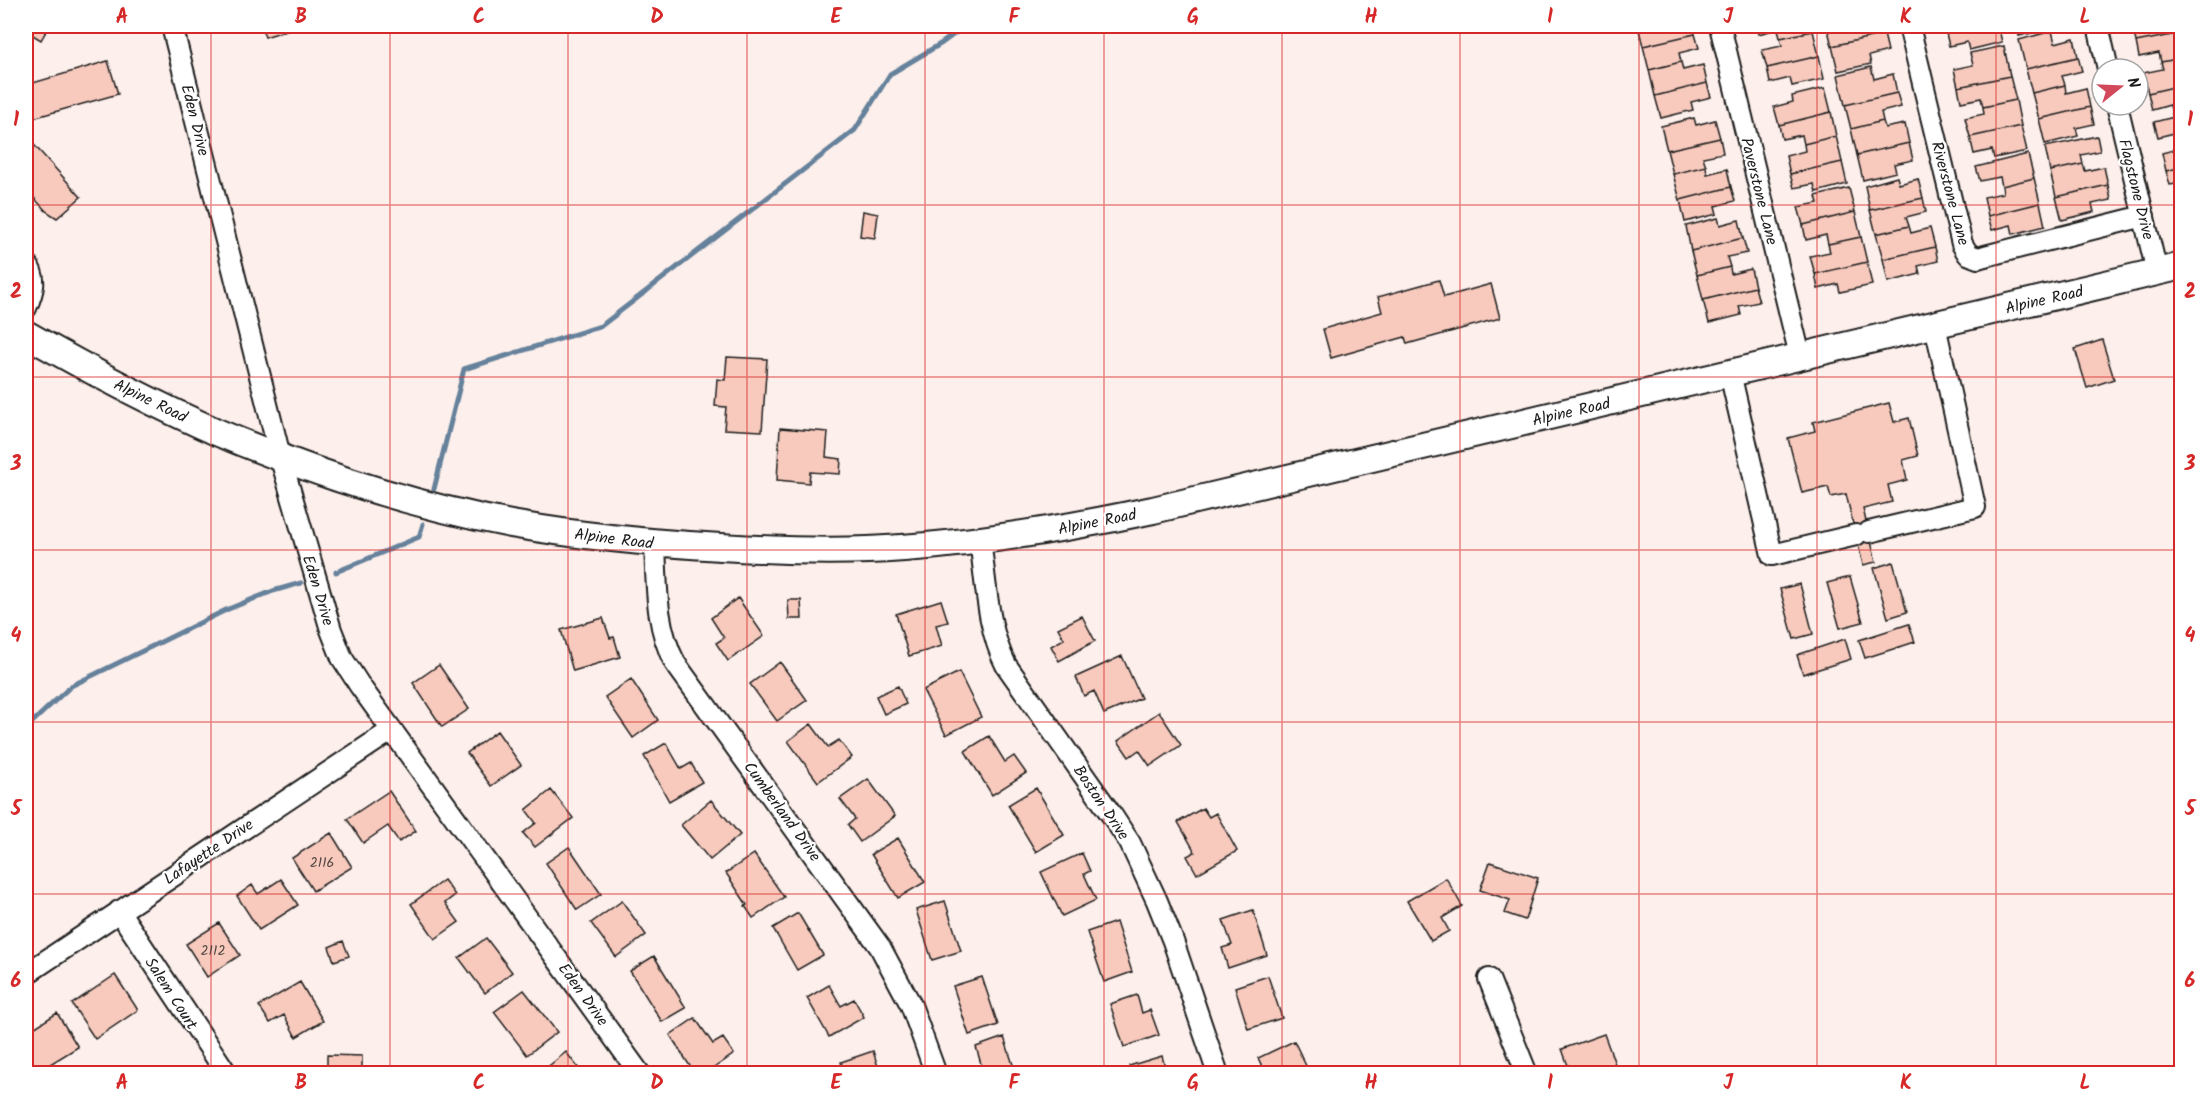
<svg xmlns="http://www.w3.org/2000/svg" width="2207" height="1099" viewBox="0 0 2207 1099" font-family="Kalam,sans-serif">
<style>
.lines{fill:none;stroke-linecap:round;stroke-linejoin:round}
.stream{stroke:#65819b;stroke-width:5}
.building{fill:#f8cabd;stroke:#1c1c1c;stroke-width:1.5}
.minor-casing{stroke:#1c1c1c;stroke-width:24}
.major-casing{stroke:#1c1c1c;stroke-width:30}
.minor{stroke:#fff;stroke-width:20}
.major{stroke:#fff;stroke-width:26}
.grid{fill:none;stroke:#d62828;stroke-width:1.5;stroke-opacity:0.55}
.labels{text-anchor:middle;stroke-width:4.5;stroke-linejoin:round;paint-order:stroke}
.number-label{font-size:14px;fill:#534844}
.street-label{font-size:16px;fill:#1c1c1c;stroke:#fff}
.neatline{fill:none;stroke:#d62828;stroke-width:2}
.grid-label{font-size:20px;text-anchor:middle;font-weight:bold;fill:#d62828}
</style>
<rect width="100%" height="100%" fill="#fdefeb"/>
<filter id="ink" filterUnits="userSpaceOnUse"><feTurbulence type="fractalNoise" baseFrequency=".0167" numOctaves="2"/><feDisplacementMap in="SourceGraphic" scale="12" xChannelSelector="R" yChannelSelector="G"/><feConvolveMatrix kernelMatrix="1 2 1 2 8 2 1 2 1" color-interpolation-filters="sRGB"/></filter>
<g filter="url(#ink)">
<g class="lines">
<path class="stream" d="M434 489 464 369 601 326 855 130 890 74 942 43 965 26
M336 572 419 537 423 524
M26 728 71 686 226 610 273 591 301 583"/>
</g>
<path class="building" d="M26 26H49L41 40 26 31Z
M261 26H296V27L265 37Z
M1638 26H1693L1695 34 1643 46Z
M1756 26H1811L1813 31 1780 38 1778 29 1758 34Z
M1827 26H1882L1884 34 1832 46Z
M1959 26H1998L2002 42 1969 50 1967 42 1949 46 1945 29Z
M2017 26H2051L2052 28 2019 36Z
M2132 26H2182V33L2136 42Z
M1813 31 1819 56 1767 68 1762 50 1782 46 1780 38Z
M2052 31 2055 43 2074 38 2078 57 2026 69 2019 40Z
M2182 33V58L2161 62 2159 53 2139 57 2136 42Z
M1695 34 1699 48 1679 53 1681 62 1649 70 1643 46Z
M1884 34 1888 51 1869 56 1871 64 1838 71 1832 46Z
M2004 46 2010 76 1958 87 1954 69 1973 65 1970 53Z
M1819 56 1824 79 1792 86 1790 78 1770 83 1767 68Z
M2078 57 2082 71 2062 76 2065 85 2032 93 2026 69Z
M2182 58V85L2148 93 2143 73 2163 69 2161 62Z
M108 61 118 94 26 120V85Z
M1681 62 1683 70 1703 65 1707 83 1655 96 1649 70Z
M1871 67 1874 79 1893 74 1897 93 1845 105 1838 75Z
M2010 76 2016 100 1983 107 1981 98 1961 102 1958 87Z
M1707 83 1711 97 1691 102 1693 110 1661 118 1655 96Z
M2065 85 2066 93 2086 88 2090 107 2039 119 2032 93Z
M2182 85V111L2172 114 2170 105 2152 110 2148 93Z
M1825 88 1831 112 1779 125 1774 107 1793 102 1792 96Z
M1897 93 1901 107 1881 112 1883 121 1851 129 1845 105Z
M2016 100 2021 126 1970 137 1965 118 1984 114 1983 107Z
M2090 107 2094 124 2076 128 2078 136 2045 144 2039 119Z
M1831 112 1836 136 1804 144 1802 135 1782 139 1779 125Z
M2182 115V140L2180 141 2178 132 2158 137 2154 122Z
M1694 118 1696 125 1715 120 1720 138 1667 150 1661 126Z
M1883 121 1885 128 1905 124 1909 143 1857 155 1851 129Z
M2021 126 2027 151 1994 158 1992 150 1974 154 1970 137Z
M26 136 81 197 57 218 46 211 26 189Z
M1836 136 1842 162 1790 174 1786 156 1805 151 1804 144Z
M2097 136 2100 151 2081 155 2083 164 2050 171 2045 147Z
M1720 138 1723 153 1703 157 1706 166 1673 174 1667 150Z
M2182 140V167L2166 171 2162 153 2181 148 2180 141Z
M1909 143 1913 160 1894 164 1896 172 1863 180 1857 155Z
M2028 154 2034 178 2002 186 2000 177 1980 181 1976 167Z
M1842 162 1847 184 1816 192 1814 184 1794 188 1790 174Z
M2083 164 2085 171 2104 167 2108 185 2056 197 2050 171Z
M1706 166 1707 174 1727 169 1731 187 1680 200 1673 174Z
M2182 167V183L2170 185 2166 171Z
M1897 177 1899 184 1918 179 1923 198 1870 210 1865 186Z
M2034 178 2040 203 1988 216 1984 197 2003 193 2002 186Z
M2108 185 2111 200 2092 204 2094 212 2062 220 2056 197Z
M1731 187 1735 201 1715 206 1717 214 1685 222 1680 200Z
M1849 188 1855 212 1803 225 1798 207 1818 203 1816 196Z
M1923 198 1926 212 1906 217 1909 226 1876 234 1870 210Z
M2040 203 2045 226 2013 234 2011 225 1992 230 1988 216Z
M863 211 878 214 875 238 860 236Z
M1855 212 1861 237 1828 244 1826 235 1806 240 1803 225Z
M1718 218 1720 225 1739 220 1743 238 1691 251 1686 226Z
M1909 226 1911 233 1930 228 1935 247 1883 259 1876 234Z
M1861 237 1867 262 1815 274 1810 256 1830 252 1828 244Z
M1743 238 1747 253 1727 257 1730 267 1697 275 1691 251Z
M1935 247 1938 261 1918 266 1920 274 1888 282 1883 259Z
M1867 262 1872 285 1840 292 1838 284 1818 289 1815 274Z
M1730 267 1731 274 1751 269 1755 287 1703 300 1697 275Z
M1439 280 1444 297 1491 284 1500 318 1407 344 1405 337 1331 358 1323 329 1382 312 1378 297Z
M1755 287 1759 302 1739 306 1741 315 1709 323 1703 300Z
M2102 340 2114 379 2087 388 2075 349Z
M727 357 767 359 762 431 724 429 726 407 715 406 717 379 725 380Z
M1889 403 1894 422 1909 418 1918 456 1903 460 1907 480 1888 485 1892 502 1863 509 1876 562 1863 565 1846 494 1831 497 1828 487 1802 493 1788 438 1815 431 1813 422Z
M780 428 828 432 826 457 841 459 840 474 810 472 809 483 777 480Z
M1893 562 1907 612 1888 618 1874 568Z
M1850 577 1863 622 1840 628 1827 583Z
M1800 584 1813 634 1794 639 1780 589Z
M738 598 764 636 728 661 716 643 724 638 711 618Z
M788 600H801L802 619H789Z
M941 600 948 622 936 625 942 646 909 656 896 614Z
M1082 616 1095 641 1059 661 1051 646 1064 639 1058 628Z
M603 618 610 638 614 637 620 657 573 671 561 630Z
M1909 624 1915 642 1865 658 1859 640Z
M1845 639 1851 659 1803 674 1797 655Z
M1122 656 1141 698 1104 714 1094 691 1084 696 1076 677Z
M780 662 807 700 777 721 750 684Z
M439 665 469 709 442 727 413 683Z
M959 672 981 717 946 735 923 690Z
M631 679 658 720 633 738 605 697Z
M898 686 906 704 884 714 876 696Z
M1159 712 1181 745 1150 766 1139 750 1129 757 1118 741Z
M811 724 828 747 839 740 852 757 818 782 788 741Z
M497 731 521 765 491 786 467 753Z
M989 736 1005 762 1014 756 1026 773 992 795 965 751Z
M666 743 681 769 691 763 702 782 669 801 644 756Z
M868 779 895 816 860 842 848 825 855 819 840 799Z
M1036 788 1064 835 1036 852 1008 805Z
M551 790 573 818 535 847 523 833 536 823 526 810Z
M389 791 416 831 399 842 388 826 363 843 347 819Z
M711 800 740 835 710 860 681 825Z
M1203 808 1209 817 1216 813 1237 851 1197 874 1187 856 1195 852 1178 822Z
M331 833 352 867 313 891 292 858Z
M898 838 925 882 898 898 871 854Z
M569 847 601 894 577 910 546 863Z
M1082 853 1090 871 1084 874 1096 900 1062 916 1041 872Z
M754 854 784 897 753 918 745 906 747 905 726 873Z
M1490 862 1538 878 1525 920 1505 913 1510 900 1480 890Z
M1446 878 1462 906 1442 918 1449 931 1431 941 1407 901Z
M281 879 298 905 259 930 237 896 252 885 258 894Z
M444 880 455 895 445 903 459 922 435 939 411 904Z
M622 901 646 935 616 957 591 923Z
M945 901 961 951 932 960 916 910Z
M1253 910 1267 955 1228 968 1222 948 1232 945 1223 920Z
M798 913 823 955 797 970 773 928Z
M1116 922 1132 972 1104 982 1087 932Z
M219 923 240 955 207 977 186 944Z
M486 938 512 972 485 993 459 958Z
M343 941 349 956 334 961 329 947Z
M654 956 686 1008 662 1022 630 971Z
M115 975 138 1010 95 1039 72 1004Z
M1268 976 1282 1018 1248 1029 1235 987Z
M982 977 998 1025 969 1035 953 986Z
M300 982 323 1021 296 1037 284 1015 270 1023 259 1006Z
M829 985 841 1006 854 999 864 1017 829 1037 807 998Z
M524 990 557 1032 527 1055 494 1012Z
M1137 995 1142 1013 1150 1010 1159 1035 1124 1047 1110 1004Z
M57 1013 78 1047 34 1074 26 1061V1033Z
M695 1018 713 1044 723 1038 734 1054 705 1074H695L670 1035Z
M1604 1034 1618 1072 1571 1074 1562 1049Z
M1004 1037 1016 1074H984L976 1047Z
M1294 1041 1310 1074H1266L1258 1058Z
M873 1051 880 1073 885 1071 886 1074H844L841 1062Z
M566 1052 583 1074H539Z
M327 1055 362 1056V1074H327Z
M1162 1056 1167 1074H1132L1129 1066Z"/>
<g class="lines">
<g class="minor-casing">
<path id="minor" d="M172 26 280 456 331 630 342 658 360 686 640 1074
M1720 26 1800 356
M1909 26 1962 244 1968 254 1978 258 1985 256 2144 216
M2098 26 2108 69
M2117 105 2157 272
M26 263C38 278 33 292 26 308
M1730 373 1772 555 1856 535
M1869 532 1975 507 1935 325
M980 540C986 581 987 628 1006 665L1113 817 1130 843 1157 901 1173 941 1218 1074
M655 544C657 585 655 625 675 663L880 947 911 1005 936 1074
M119 911 227 1074
M26 974 392 730
M1489 979 1527 1074"/>
</g>
<g class="major-casing">
<path id="major" d="M26 334C89 370 153 404 219 433 312 472 411 505 511 524 580 536 651 543 721 547 770 550 819 552 868 550 964 546 1059 530 1153 510L2182 266"/>
</g>
<use href="#minor" class="minor"/>
<use href="#major" class="major"/>
</g>
</g>
<path class="grid" d="M211 26V1074M390 26V1074M568 26V1074M747 26V1074M925 26V1074M1104 26V1074M1282 26V1074M1460 26V1074M1639 26V1074M1817 26V1074M1996 26V1074M26 205H2182M26 377H2182M26 550H2182M26 722H2182M26 894H2182"/>
<g class="labels">
<g class="number-label">
<text x="322" y="867">2116</text>
<text x="213" y="955">2112</text>
</g>
<g class="street-label">
<text transform="translate(196 120) rotate(76)" y="6">Eden Drive</text>
<text transform="translate(2137 189) rotate(76)" y="6">Flagstone Drive</text>
<text transform="translate(1760 191) rotate(76)" y="6">Paverstone Lane</text>
<text transform="translate(1951 193) rotate(75)" y="6">Riverstone Lane</text>
<text transform="translate(2044 299) rotate(-13)" y="6">Alpine Road</text>
<text transform="translate(151 400) rotate(26)" y="6">Alpine Road</text>
<text transform="translate(1571 411) rotate(-13)" y="6">Alpine Road</text>
<text transform="translate(1097 521) rotate(-11)" y="6">Alpine Road</text>
<text transform="translate(614 538) rotate(7)" y="6">Alpine Road</text>
<text transform="translate(319 590) rotate(73)" y="6">Eden Drive</text>
<text transform="translate(1102 802) rotate(56)" y="6">Boston Drive</text>
<text transform="translate(783 811) rotate(54)" y="6">Cumberland Drive</text>
<text transform="translate(208 851) rotate(-34)" y="6">Lafayette Drive</text>
<text transform="translate(172 993) rotate(57)" y="6">Salem Court</text>
<text transform="translate(584 994) rotate(54)" y="6">Eden Drive</text>
</g>
</g>
<rect width="2207" height="1099" fill="none" stroke="#fff" stroke-width="66"/>
<g transform="translate(2120 87) rotate(72)"><circle r="28" fill="#ffffff" stroke="#a4a4a4" stroke-width="1.5"/>
<path d="M0-4.5L10 22L0 15L-10 22Z" fill="#d1495b"/>
<text y="-9" font-size="16" font-weight="bold" text-anchor="middle" fill="#1c1c1c">N</text>
</g>
<rect x="33" y="33" width="2141" height="1033" class="neatline"/>
<g class="grid-label">
<text x="122" y="23">A</text>
<text x="301" y="23">B</text>
<text x="479" y="23">C</text>
<text x="657" y="23">D</text>
<text x="836" y="23">E</text>
<text x="1014" y="23">F</text>
<text x="1193" y="23">G</text>
<text x="1371" y="23">H</text>
<text x="1550" y="23">I</text>
<text x="1728" y="23">J</text>
<text x="1906" y="23">K</text>
<text x="2085" y="23">L</text>
<text x="16" y="126">1</text>
<text x="2190" y="126">1</text>
<text x="16" y="298">2</text>
<text x="2190" y="298">2</text>
<text x="16" y="470">3</text>
<text x="2190" y="470">3</text>
<text x="16" y="642">4</text>
<text x="2190" y="642">4</text>
<text x="16" y="815">5</text>
<text x="2190" y="815">5</text>
<text x="16" y="987">6</text>
<text x="2190" y="987">6</text>
<text x="122" y="1089">A</text>
<text x="301" y="1089">B</text>
<text x="479" y="1089">C</text>
<text x="657" y="1089">D</text>
<text x="836" y="1089">E</text>
<text x="1014" y="1089">F</text>
<text x="1193" y="1089">G</text>
<text x="1371" y="1089">H</text>
<text x="1550" y="1089">I</text>
<text x="1728" y="1089">J</text>
<text x="1906" y="1089">K</text>
<text x="2085" y="1089">L</text>
</g>
</svg>
